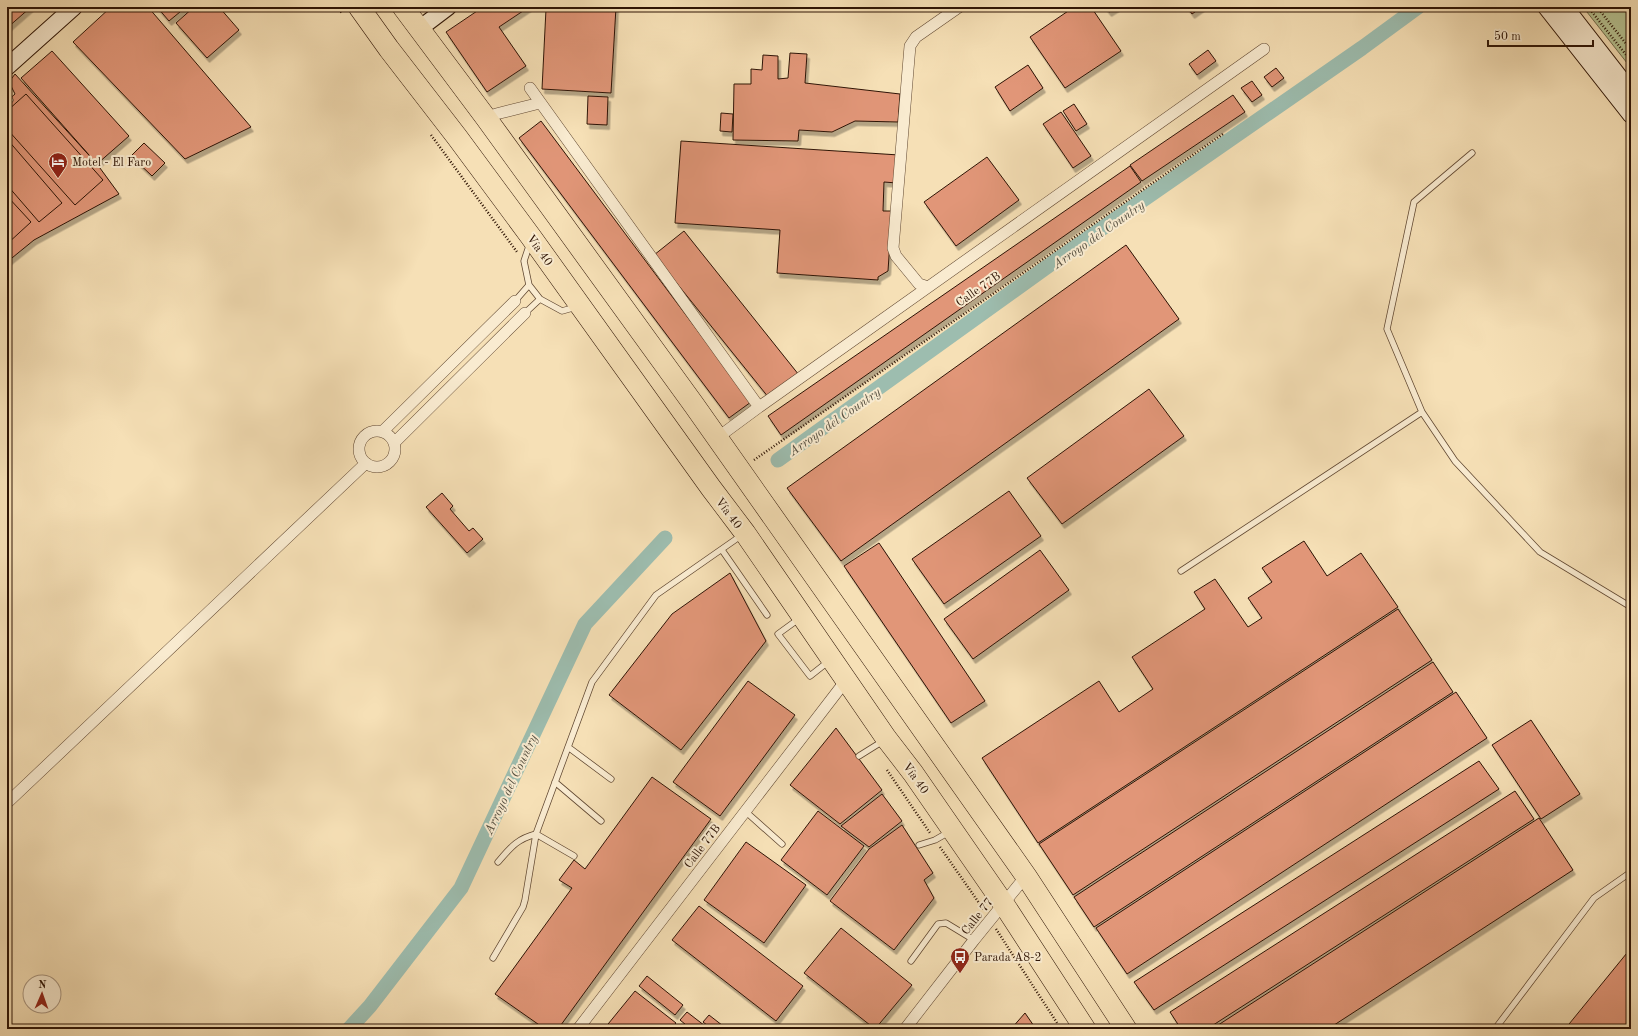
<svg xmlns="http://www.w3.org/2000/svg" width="1638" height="1036" viewBox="0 0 1638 1036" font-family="'Old Standard TT',serif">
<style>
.green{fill:#b6c392;stroke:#726c4c}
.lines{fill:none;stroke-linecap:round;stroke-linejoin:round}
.canal{stroke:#9dbdaf;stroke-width:15}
.building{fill:#e19678;stroke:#2e1405;filter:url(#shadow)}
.lane-casing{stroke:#604731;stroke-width:7}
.street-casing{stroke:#604731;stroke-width:12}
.secondary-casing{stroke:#2e1405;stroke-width:18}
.highway-casing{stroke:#2e1405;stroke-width:22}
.path{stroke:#2e1405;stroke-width:2.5;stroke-dasharray:1 2;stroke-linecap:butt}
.lane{stroke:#f9ebd0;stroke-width:5.5}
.street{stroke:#f9ebd0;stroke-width:11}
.secondary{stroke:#f9ebd0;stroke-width:16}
.highway{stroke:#f6e0b6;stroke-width:21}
.labels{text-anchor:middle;stroke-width:4;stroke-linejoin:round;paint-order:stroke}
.poi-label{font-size:12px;fill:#2e1405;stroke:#f9ebd0;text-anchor:start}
.street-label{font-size:12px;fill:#2e1405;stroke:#f9ebd0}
.water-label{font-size:13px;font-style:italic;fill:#554f40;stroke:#f9ebd0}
</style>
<defs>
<filter id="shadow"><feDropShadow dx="2.5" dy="4.5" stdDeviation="0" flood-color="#0004"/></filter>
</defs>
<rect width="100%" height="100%" fill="#f6e0b6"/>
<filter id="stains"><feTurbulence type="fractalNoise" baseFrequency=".005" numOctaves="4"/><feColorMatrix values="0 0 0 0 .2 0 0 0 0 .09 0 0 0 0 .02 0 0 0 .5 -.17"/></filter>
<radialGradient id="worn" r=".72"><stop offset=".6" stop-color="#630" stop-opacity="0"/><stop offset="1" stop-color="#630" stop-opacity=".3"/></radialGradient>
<path class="green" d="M1583 7H1631V68Z"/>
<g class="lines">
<path class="canal" d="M778 460 1055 261 1362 48 1418 7
M349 1029 370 1006 461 888 585 624 665 538"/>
</g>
<path class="building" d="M7 7H31L7 28Z
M111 7H148L251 127 185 159 73 42Z
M157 7H186L169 21Z
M194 7H219L239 30 207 58 176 23Z
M483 7H529L499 27 526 66 487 92 446 32Z
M549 7H616L611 93 542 89 546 9Z
M1074 7H1091L1121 51 1065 88 1030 37Z
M1105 7H1117L1109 12Z
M1187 7H1202L1192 14Z
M1208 50 1216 61 1197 75 1189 64Z
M52 51 129 136 97 164 21 78Z
M790 53 807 54 805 83 900 94 898 122 855 121 832 132 799 130 798 141 733 140 734 84H751V69L762 70 763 55 778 56V79L788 78Z
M1028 65 1043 88 1010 111 995 87Z
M1276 68 1284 78 1272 87 1264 77Z
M15 74 97 164 119 194 34 240 7 262V101L15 94 9 82Z
M1252 81 1262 95 1252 102 1241 88Z
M26 94 103 180 75 205 7 129V111Z
M1233 95 1245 112 1142 181 1130 165Z
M588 96 608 97 607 125 587 124Z
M1074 104 1087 124 1076 131 1063 111Z
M1061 112 1091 156 1073 168 1043 124Z
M721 113 733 114 732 132 720 131Z
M541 121 751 402 729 418 519 138Z
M7 139 62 203 39 222 7 185Z
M681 141 899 155 897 183 884 182 883 211H892L888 271 878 277V280L777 273 780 230 675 223Z
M144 143 165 163 152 176 131 156Z
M987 157 1019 200 956 246 924 202Z
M1130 166 1141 182 781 435 768 416Z
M7 196 31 222 7 244Z
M684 231 799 375 769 398 654 255Z
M1126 245 1179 319 841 561 787 488Z
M1149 389 1184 436 1062 524 1027 478Z
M1009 491 1041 536 944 604 912 559Z
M442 493 453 506 450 509 469 531 473 528 483 539 467 553 426 507Z
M1304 541 1327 576 1361 553 1398 607 1038 843 982 758 1099 681 1119 712 1153 689 1132 657 1205 609 1194 592 1215 579 1248 627 1262 618 1248 598 1272 582 1262 568Z
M879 543 985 701 951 723 844 566Z
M1040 550 1069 590 973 659 944 619Z
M730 573 766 641 681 750 609 695 672 614Z
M1398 609 1432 660 1073 895 1039 844Z
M1433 662 1453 692 1094 927 1074 897Z
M748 681 795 715 720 816 673 782Z
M1456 692 1487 738 1127 974 1096 928Z
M1531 720 1580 794 1541 819 1492 745Z
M836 728 882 790 840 824 790 785Z
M1479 761 1499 789 1154 1010 1134 982Z
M652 777 711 819 558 1029H545L495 994 572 888 559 880 574 860 585 869Z
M1515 791 1534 819 1207 1029H1181L1170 1012Z
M882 794 902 821 869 847 841 826Z
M818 811 864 846 827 895 781 860Z
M1539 818 1573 870 1328 1029H1212Z
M902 825 933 873 924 880 934 898 894 950 830 901 869 849Z
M746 842 806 885 764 943 704 900Z
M699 906 803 986 776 1021 672 940Z
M841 928 912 985 875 1029 804 973Z
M1631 948V1029H1565Z
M647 976 683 1005 675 1015 639 986Z
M635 991 676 1023 671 1029H604Z
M687 1012 709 1029H691L680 1020Z
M1025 1013 1036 1029H1011Z
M709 1015 727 1029H712L703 1022Z
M681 1024 687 1029H676Z"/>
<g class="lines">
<g class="lane-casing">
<path id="lane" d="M7 96 10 100
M529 285 540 299
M515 301 529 285 524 261 530 243
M525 313 540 299 562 311 576 307
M1422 412 1387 329 1414 202 1472 153
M722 550 767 615
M1181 571 1422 412 1455 461 1540 552 1631 607
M800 618 778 634 810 676 829 661
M568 747 611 779
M859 756 883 741
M555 782 601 821
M745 811 782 844
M919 845 935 840 949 832
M498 862C511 847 517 839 536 834L574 856
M493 958 523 907 525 900 536 834 592 682 656 595 742 535
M911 961 938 924 946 923 974 940
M1495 1029 1594 898 1631 872"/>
</g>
<g class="street-casing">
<path id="street" d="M530 88 759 407 1264 49
M486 118 496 114 540 103
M928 287 919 284 896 256 893 248 910 46 916 37 959 7
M359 449a18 18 0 1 1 36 0a18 18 0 1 1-36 0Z
M382 432 515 301
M717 438 759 407
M394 443 525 313
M7 803 366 463
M578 1029 847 679
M905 1029 974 940 1026 876"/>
</g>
<g class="secondary-casing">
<path id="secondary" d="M1546 7 1631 115
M1565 7 1631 92
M419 29 448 7
M7 67 74 7"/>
</g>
<g class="highway-casing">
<path id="highway" d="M359 7 389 49 457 137 531 237 711 488 745 533 886 738 913 773 1003 903 1085 1029
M403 7 486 118 694 405 1026 876 1126 1029"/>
</g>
<path class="path" d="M337 7 342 13
M1588 7 1631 61
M1597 7 1631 50
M431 135 517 252
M754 460 1223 134
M887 770 930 833
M940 847 984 910
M996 929 1061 1029"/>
<use href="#lane" class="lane"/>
<use href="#street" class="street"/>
<use href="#secondary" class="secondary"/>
<use href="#highway" class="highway"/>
</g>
<defs>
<g id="hotel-pin" transform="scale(1)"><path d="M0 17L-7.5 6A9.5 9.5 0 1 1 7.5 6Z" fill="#8f2418" stroke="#f9ebd0"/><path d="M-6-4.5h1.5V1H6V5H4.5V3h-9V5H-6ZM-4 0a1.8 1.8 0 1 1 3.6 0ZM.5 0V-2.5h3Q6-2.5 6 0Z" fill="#fff"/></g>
<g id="bus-pin" transform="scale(1)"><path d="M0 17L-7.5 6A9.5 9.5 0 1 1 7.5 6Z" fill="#8f2418" stroke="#f9ebd0"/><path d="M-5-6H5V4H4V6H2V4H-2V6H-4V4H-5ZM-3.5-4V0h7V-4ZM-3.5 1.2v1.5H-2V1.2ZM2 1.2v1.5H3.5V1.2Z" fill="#fff"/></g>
</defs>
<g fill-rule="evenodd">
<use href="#hotel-pin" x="58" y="162"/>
<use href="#bus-pin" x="960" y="957"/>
</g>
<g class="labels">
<g class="poi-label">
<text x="72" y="166">Motel - El Faro</text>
<text x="974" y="961">Parada A8-2</text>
</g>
<g class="street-label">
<text transform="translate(540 250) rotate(54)" y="4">Vía 40</text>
<text transform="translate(978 289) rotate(-35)" y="4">Calle 77B</text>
<text transform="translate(729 513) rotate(53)" y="4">Vía 40</text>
<text transform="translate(916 778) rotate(54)" y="4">Vía 40</text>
<text transform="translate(702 846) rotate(-53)" y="4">Calle 77B</text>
<text transform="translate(977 916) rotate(-52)" y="4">Calle 77</text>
</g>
<g class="water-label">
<text transform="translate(1098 234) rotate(-35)" y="5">Arroyo del Country</text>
<text transform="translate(834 421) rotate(-35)" y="5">Arroyo del Country</text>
<text transform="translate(510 784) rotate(-65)" y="5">Arroyo del Country</text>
</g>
</g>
<rect width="1638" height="1036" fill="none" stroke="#f6e0b6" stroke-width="24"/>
<rect x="8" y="8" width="1622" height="1020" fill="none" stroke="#2e1405" stroke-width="2"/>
<rect x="12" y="12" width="1614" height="1012" fill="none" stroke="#2e1405"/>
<g transform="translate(42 994) rotate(2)"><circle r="19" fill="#f9ebd0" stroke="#a8957f"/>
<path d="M0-3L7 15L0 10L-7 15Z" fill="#8f2418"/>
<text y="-6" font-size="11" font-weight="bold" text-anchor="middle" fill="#2e1405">N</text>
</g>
<path d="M1488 40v6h105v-6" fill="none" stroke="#2e1405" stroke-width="2"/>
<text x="1494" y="40" font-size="12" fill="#2e1405" stroke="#f9ebd0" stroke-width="3" paint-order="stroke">50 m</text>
<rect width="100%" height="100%" filter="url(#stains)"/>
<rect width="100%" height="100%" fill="url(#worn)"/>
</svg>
